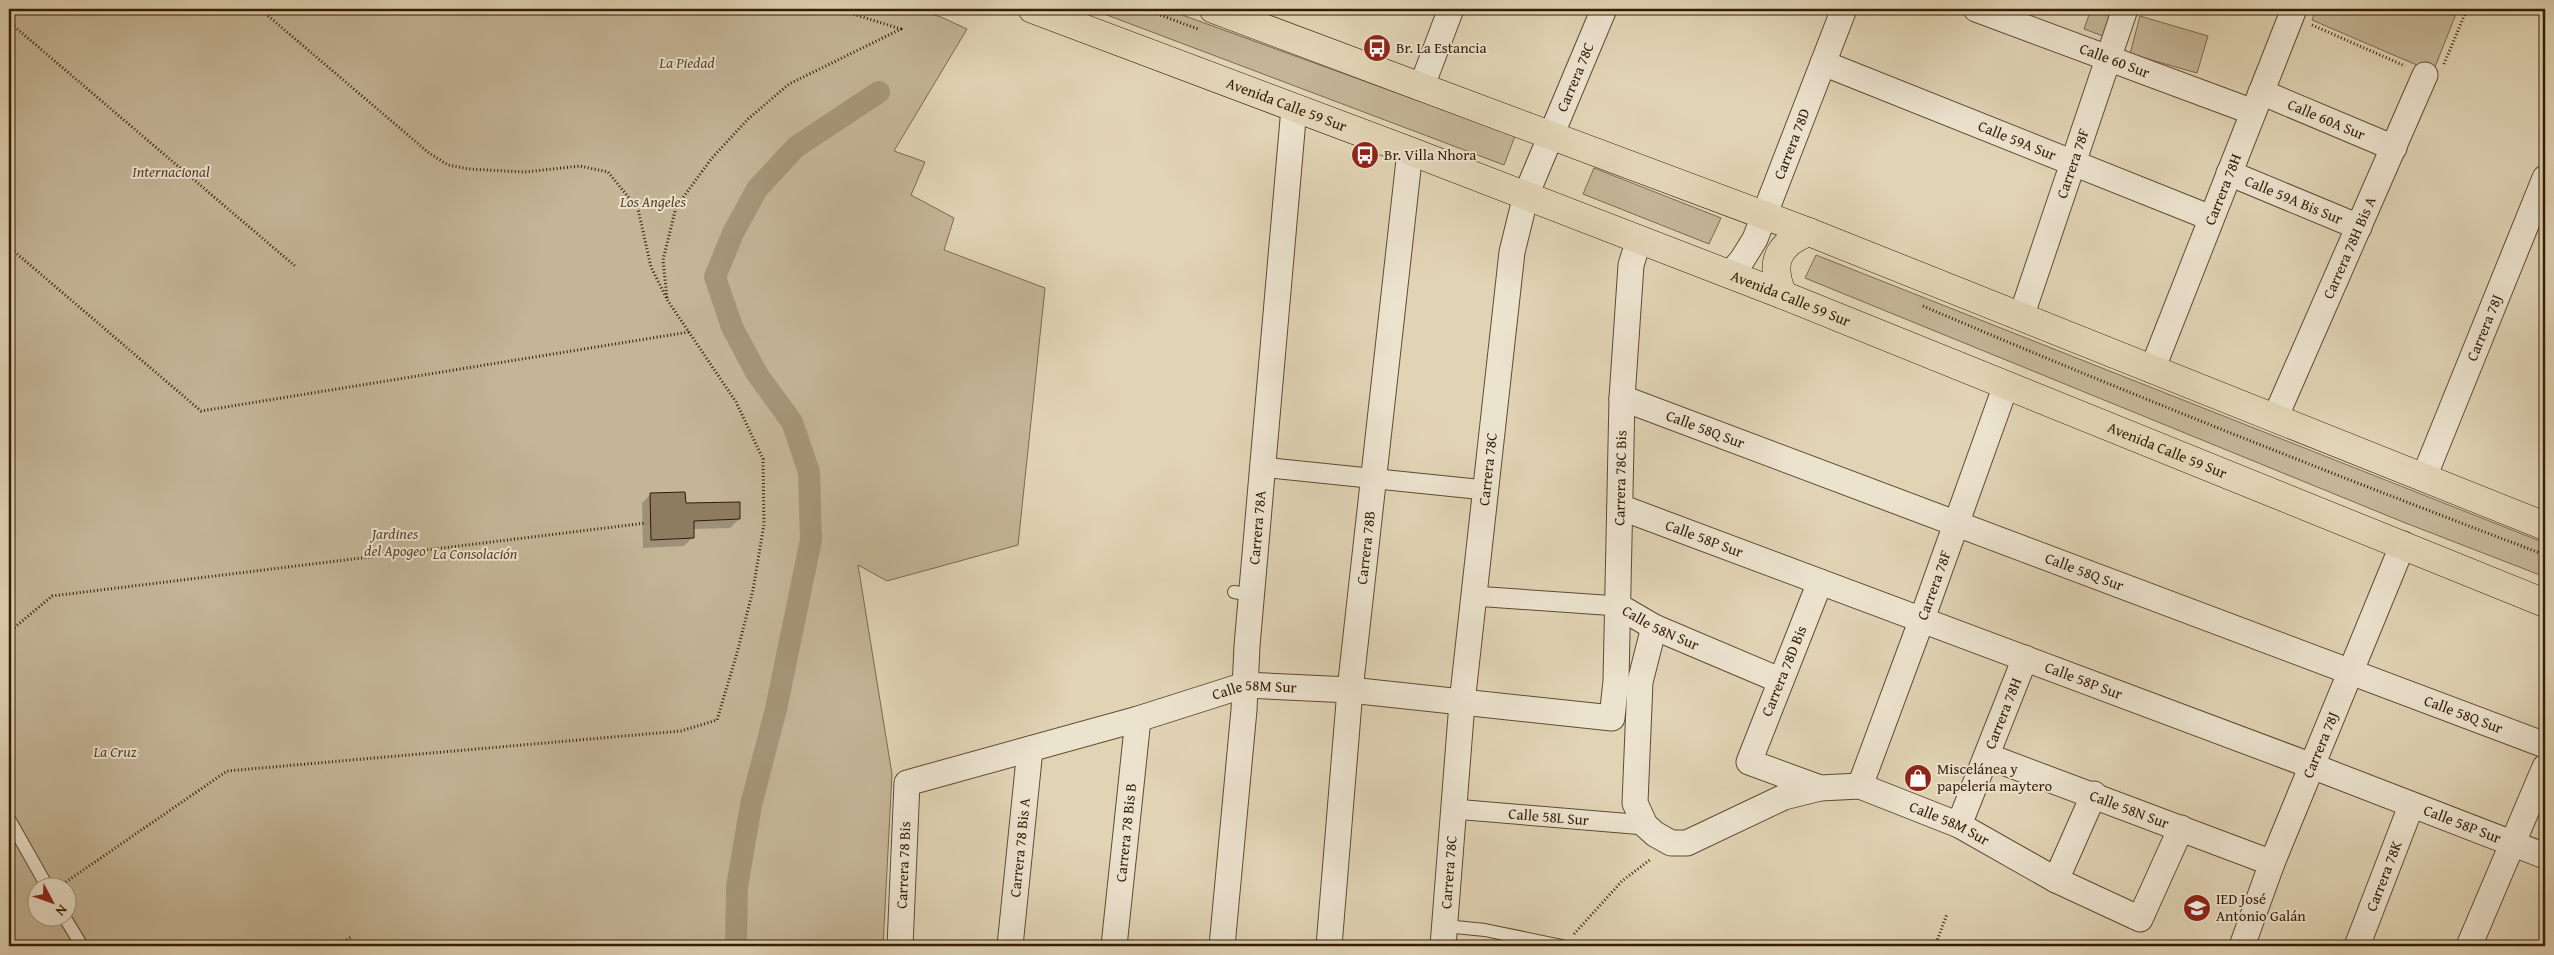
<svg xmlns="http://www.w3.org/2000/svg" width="2554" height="955" viewBox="0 0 2554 955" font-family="'Gentium Book Plus',serif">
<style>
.green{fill:#c4b597;stroke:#7c694e;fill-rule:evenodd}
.shadow{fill:#0003}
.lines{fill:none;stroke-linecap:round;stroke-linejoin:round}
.canal{stroke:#a69679;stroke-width:22}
.building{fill:#8e7c61;stroke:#341d05}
.service-casing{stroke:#5f4b31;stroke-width:14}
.pedestrian-casing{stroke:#5f4b31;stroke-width:21}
.minor-casing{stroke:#5f4b31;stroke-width:27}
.primary-casing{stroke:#341d05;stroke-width:29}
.path{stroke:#341d05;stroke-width:3;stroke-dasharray:1 2.5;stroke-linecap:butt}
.service{stroke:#ece3cf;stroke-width:12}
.pedestrian{stroke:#ece3cf;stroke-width:19}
.minor{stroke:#ece3cf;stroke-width:25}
.primary{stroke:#e1d4b5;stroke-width:28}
.labels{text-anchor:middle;stroke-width:4;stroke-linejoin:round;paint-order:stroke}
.poi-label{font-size:15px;fill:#341d05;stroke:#ece3cf;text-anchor:start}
.street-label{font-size:15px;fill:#341d05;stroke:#ece3cf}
.park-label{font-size:15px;font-style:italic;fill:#58432a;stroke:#ece3cf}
</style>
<rect width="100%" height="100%" fill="#e1d4b5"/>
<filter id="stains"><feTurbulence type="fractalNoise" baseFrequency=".004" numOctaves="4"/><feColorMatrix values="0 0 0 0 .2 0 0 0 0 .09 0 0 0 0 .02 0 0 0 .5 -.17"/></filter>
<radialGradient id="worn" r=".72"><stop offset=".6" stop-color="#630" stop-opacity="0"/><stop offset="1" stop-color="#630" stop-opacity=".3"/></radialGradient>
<path class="green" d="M9 9H915L941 17 967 29 894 151 925 162 911 195 954 218 944 250 1045 288 1018 545 887 581 858 565 892 774 883 946H9ZM38 888H68V918H38Z
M1091 9H1166L1515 136 1504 165Z
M2091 9H2115L2106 37 2084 29Z
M2316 9H2458L2433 72 2312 20Z
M2140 16 2208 36 2197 73 2130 54Z
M1594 168 1721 218 1709 244 1583 194Z
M1816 255 2545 543V577L2403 522 1805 278Z"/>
<path class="shadow" d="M651 494 684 504 739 519 730 528 693 529V537L684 546 643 548 642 503Z"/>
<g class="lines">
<path class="canal" d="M736 946 737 887 751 805 776 709 811 540 809 472 792 422 757 374 732 327 715 277 733 233 757 189 796 147 879 92"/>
</g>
<path class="building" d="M685 492 686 503 740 502V519L694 521V538L651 540 650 493Z"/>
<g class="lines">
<g class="service-casing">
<path id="service" d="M1234 592 1252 595
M9 819 48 888
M65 918 82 946
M1445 926 1485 930 1562 946"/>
</g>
<g class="pedestrian-casing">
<g id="pedestrian">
<path d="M1262 467 1485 490"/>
<path d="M1474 596 1618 606"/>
<path id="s1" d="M1454 809 1645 825"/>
</g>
</g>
<g class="minor-casing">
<g id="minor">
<path id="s2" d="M1976 9 2253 112"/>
<path id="s3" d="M1823 63 2211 218"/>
<path d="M1421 88 1451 9"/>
<path id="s4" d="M2261 92 2394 148"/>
<path id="s5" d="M2229 173 2359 227"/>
<path id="s6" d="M1730 274 1742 260 1755 239 1844 9"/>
<path id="s7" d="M2021 317 2125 9"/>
<path id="s8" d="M2152 370 2294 9"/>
<path id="s9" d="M1622 398 2545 745"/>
<path id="s10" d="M2275 418 2425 75"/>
<path id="s11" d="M2424 477 2545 178"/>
<path id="s12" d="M1620 507 2312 766 2545 856"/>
<path id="s13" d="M1820 582 1749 762 1820 788 1860 786 1959 825 2056 880 2140 919 2181 828"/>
<path id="s14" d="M1618 606 1654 627 1779 680"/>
<path d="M1654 627 1640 682 1635 803 1645 825 1655 834 1671 843H1687L1784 797 1820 788"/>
<path id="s15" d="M1987 756 2272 863"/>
<path id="s16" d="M1860 786 1922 619 2006 385"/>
<path id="s17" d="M1959 825 2025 658"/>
<path d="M2056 880 2094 794"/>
<path id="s18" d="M900 946 907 783 1138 719 1245 685 1350 690 1612 718 1616 681 1622 398 1631 265 1639 239"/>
<path id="s19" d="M1010 946 1030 749"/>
<path id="s20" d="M1114 946 1138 719"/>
<path id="s21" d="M1222 946 1244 710 1247 646 1294 108"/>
<path id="s22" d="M1329 946 1350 690 1410 151"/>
<path id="s23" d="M1443 946 1462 703 1512 252 1526 195 1604 9"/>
<path id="s24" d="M2242 946 2272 863 2403 544"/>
<path id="s25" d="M2357 946 2411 806"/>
<path d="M2469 946 2545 767"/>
</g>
</g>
<g class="primary-casing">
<g id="primary">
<path id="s26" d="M1032 9 1410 151 1783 295 2545 603"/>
<path d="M1213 9 1809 232 2545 526"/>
<path d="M1783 295C1769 264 1777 244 1809 232"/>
</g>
</g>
<path class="path" d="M1144 9 1198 29
M1314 12 1316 9
M9 22 295 266
M2312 25 2405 66
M2444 64 2467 9
M9 247 201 411 689 332
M667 298 663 260 676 207 712 158 748 119 789 84 901 29 837 9
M1923 306C2128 394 2337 476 2545 555
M9 632 52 596 646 523
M63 884 227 771 681 731 717 720 737 653 753 590 764 524 763 459 736 402 668 301 651 267 638 209 608 172 580 166 525 172 469 169 448 165 429 153 260 9
M1574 934 1622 881 1651 859
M338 946 351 937
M1935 946 1947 914"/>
<use href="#service" class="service"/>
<use href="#pedestrian" class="pedestrian"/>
<use href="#minor" class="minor"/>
<use href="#primary" class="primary"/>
</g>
<defs>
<g id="bus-disc" transform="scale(1.4375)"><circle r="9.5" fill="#8f2418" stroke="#ece3cf"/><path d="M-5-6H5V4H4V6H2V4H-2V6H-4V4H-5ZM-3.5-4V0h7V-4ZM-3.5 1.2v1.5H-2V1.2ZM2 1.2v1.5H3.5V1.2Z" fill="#fff"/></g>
<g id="shop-disc" transform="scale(1.4375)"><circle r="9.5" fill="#8f2418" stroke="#ece3cf"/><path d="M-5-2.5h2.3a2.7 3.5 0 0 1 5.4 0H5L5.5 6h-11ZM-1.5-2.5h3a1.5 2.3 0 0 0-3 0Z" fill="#fff"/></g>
<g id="school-disc" transform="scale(1.4375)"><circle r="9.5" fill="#8f2418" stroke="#ece3cf"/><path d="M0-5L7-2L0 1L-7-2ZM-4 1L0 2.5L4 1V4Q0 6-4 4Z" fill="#fff"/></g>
</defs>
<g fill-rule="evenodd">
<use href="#bus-disc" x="1377" y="48"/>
<use href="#bus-disc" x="1365" y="155"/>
<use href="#shop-disc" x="1918" y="778"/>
<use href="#school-disc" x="2197" y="908"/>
</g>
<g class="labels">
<g class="poi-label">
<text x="1396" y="53">Br. La Estancia</text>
<text x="1384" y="160">Br. Villa Nhora</text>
<text x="1937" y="774">Miscelánea y<tspan x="1937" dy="17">papeleria maytero</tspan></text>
<text x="2216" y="904">IED José<tspan x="2216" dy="17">Antonio Galán</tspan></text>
</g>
<g class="street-label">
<text dy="5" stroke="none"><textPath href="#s2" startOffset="148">Calle 60 Sur</textPath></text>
<text dy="5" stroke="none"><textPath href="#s23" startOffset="884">Carrera 78C</textPath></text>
<text dy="5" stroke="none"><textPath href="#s26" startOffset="272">Avenida Calle 59 Sur</textPath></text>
<text dy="5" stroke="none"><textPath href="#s4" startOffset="71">Calle 60A Sur</textPath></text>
<text dy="5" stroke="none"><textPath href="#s3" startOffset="209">Calle 59A Sur</textPath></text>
<text dy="5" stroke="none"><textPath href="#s6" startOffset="145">Carrera 78D</textPath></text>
<text dy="5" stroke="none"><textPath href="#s7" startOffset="162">Carrera 78F</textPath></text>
<text dy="5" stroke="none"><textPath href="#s8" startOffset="194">Carrera 78H</textPath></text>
<text dy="5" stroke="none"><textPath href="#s5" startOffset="70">Calle 59A Bis Sur</textPath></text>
<text dy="5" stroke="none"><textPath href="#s10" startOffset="186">Carrera 78H Bis A</textPath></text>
<text dy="5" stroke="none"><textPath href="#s26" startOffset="812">Avenida Calle 59 Sur</textPath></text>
<text dy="5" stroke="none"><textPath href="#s11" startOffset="161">Carrera 78J</textPath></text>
<text dy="5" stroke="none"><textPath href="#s9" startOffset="89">Calle 58Q Sur</textPath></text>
<text dy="5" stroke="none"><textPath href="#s26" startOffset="1218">Avenida Calle 59 Sur</textPath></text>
<text dy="5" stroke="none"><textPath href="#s23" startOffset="479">Carrera 78C</textPath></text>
<text dy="5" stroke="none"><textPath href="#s18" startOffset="1124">Carrera 78C Bis</textPath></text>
<text dy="5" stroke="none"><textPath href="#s21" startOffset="420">Carrera 78A</textPath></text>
<text dy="5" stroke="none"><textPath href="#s12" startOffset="90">Calle 58P Sur</textPath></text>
<text dy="5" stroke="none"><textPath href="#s22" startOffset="400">Carrera 78B</textPath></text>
<text dy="5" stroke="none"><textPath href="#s9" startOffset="494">Calle 58Q Sur</textPath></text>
<text dy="5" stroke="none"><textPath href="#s16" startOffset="214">Carrera 78F</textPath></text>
<text dy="5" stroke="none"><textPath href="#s14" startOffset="48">Calle 58N Sur</textPath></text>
<text transform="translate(1784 671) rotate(-68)" y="5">Carrera 78D Bis</text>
<text dy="5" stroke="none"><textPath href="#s12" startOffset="495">Calle 58P Sur</textPath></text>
<text dy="5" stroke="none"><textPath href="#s18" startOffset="524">Calle 58M Sur</textPath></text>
<text dy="5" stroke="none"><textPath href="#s17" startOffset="120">Carrera 78H</textPath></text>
<text dy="5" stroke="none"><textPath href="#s9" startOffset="899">Calle 58Q Sur</textPath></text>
<text dy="5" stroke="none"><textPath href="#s24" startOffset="216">Carrera 78J</textPath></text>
<text dy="5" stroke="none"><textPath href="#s15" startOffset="152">Calle 58N Sur</textPath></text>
<text dy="5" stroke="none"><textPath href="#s1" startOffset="95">Calle 58L Sur</textPath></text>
<text dy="5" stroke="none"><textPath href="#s12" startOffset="900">Calle 58P Sur</textPath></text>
<text dy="5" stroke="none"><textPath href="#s13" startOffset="406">Calle 58M Sur</textPath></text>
<text dy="5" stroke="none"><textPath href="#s20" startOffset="114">Carrera 78 Bis B</textPath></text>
<text dy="5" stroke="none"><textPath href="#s19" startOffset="99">Carrera 78 Bis A</textPath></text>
<text dy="5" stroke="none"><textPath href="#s18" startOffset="81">Carrera 78 Bis</textPath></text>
<text dy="5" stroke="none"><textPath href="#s23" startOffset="74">Carrera 78C</textPath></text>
<text dy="5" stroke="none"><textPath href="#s25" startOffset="75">Carrera 78K</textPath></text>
</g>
<g class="park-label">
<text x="687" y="68">La Piedad</text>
<text x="171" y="177">Internacional</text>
<text x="653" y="207">Los Angeles</text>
<text x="395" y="539">Jardines<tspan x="395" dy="17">del Apogeo</tspan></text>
<text x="475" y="559">La Consolación</text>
<text x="115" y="757">La Cruz</text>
</g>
</g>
<rect width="2554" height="955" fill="none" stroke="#e1d4b5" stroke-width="30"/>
<rect x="10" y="10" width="2534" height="935" fill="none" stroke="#341d05" stroke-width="2.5"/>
<rect x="15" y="15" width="2524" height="925" fill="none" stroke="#341d05"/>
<g transform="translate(52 902) rotate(131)"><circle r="24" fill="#ece3cf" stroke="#a2947e"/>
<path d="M0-4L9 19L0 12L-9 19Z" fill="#8f2418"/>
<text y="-8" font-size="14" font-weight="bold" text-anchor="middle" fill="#341d05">N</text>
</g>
<rect width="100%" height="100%" filter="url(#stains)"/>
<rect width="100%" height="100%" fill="url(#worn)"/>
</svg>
